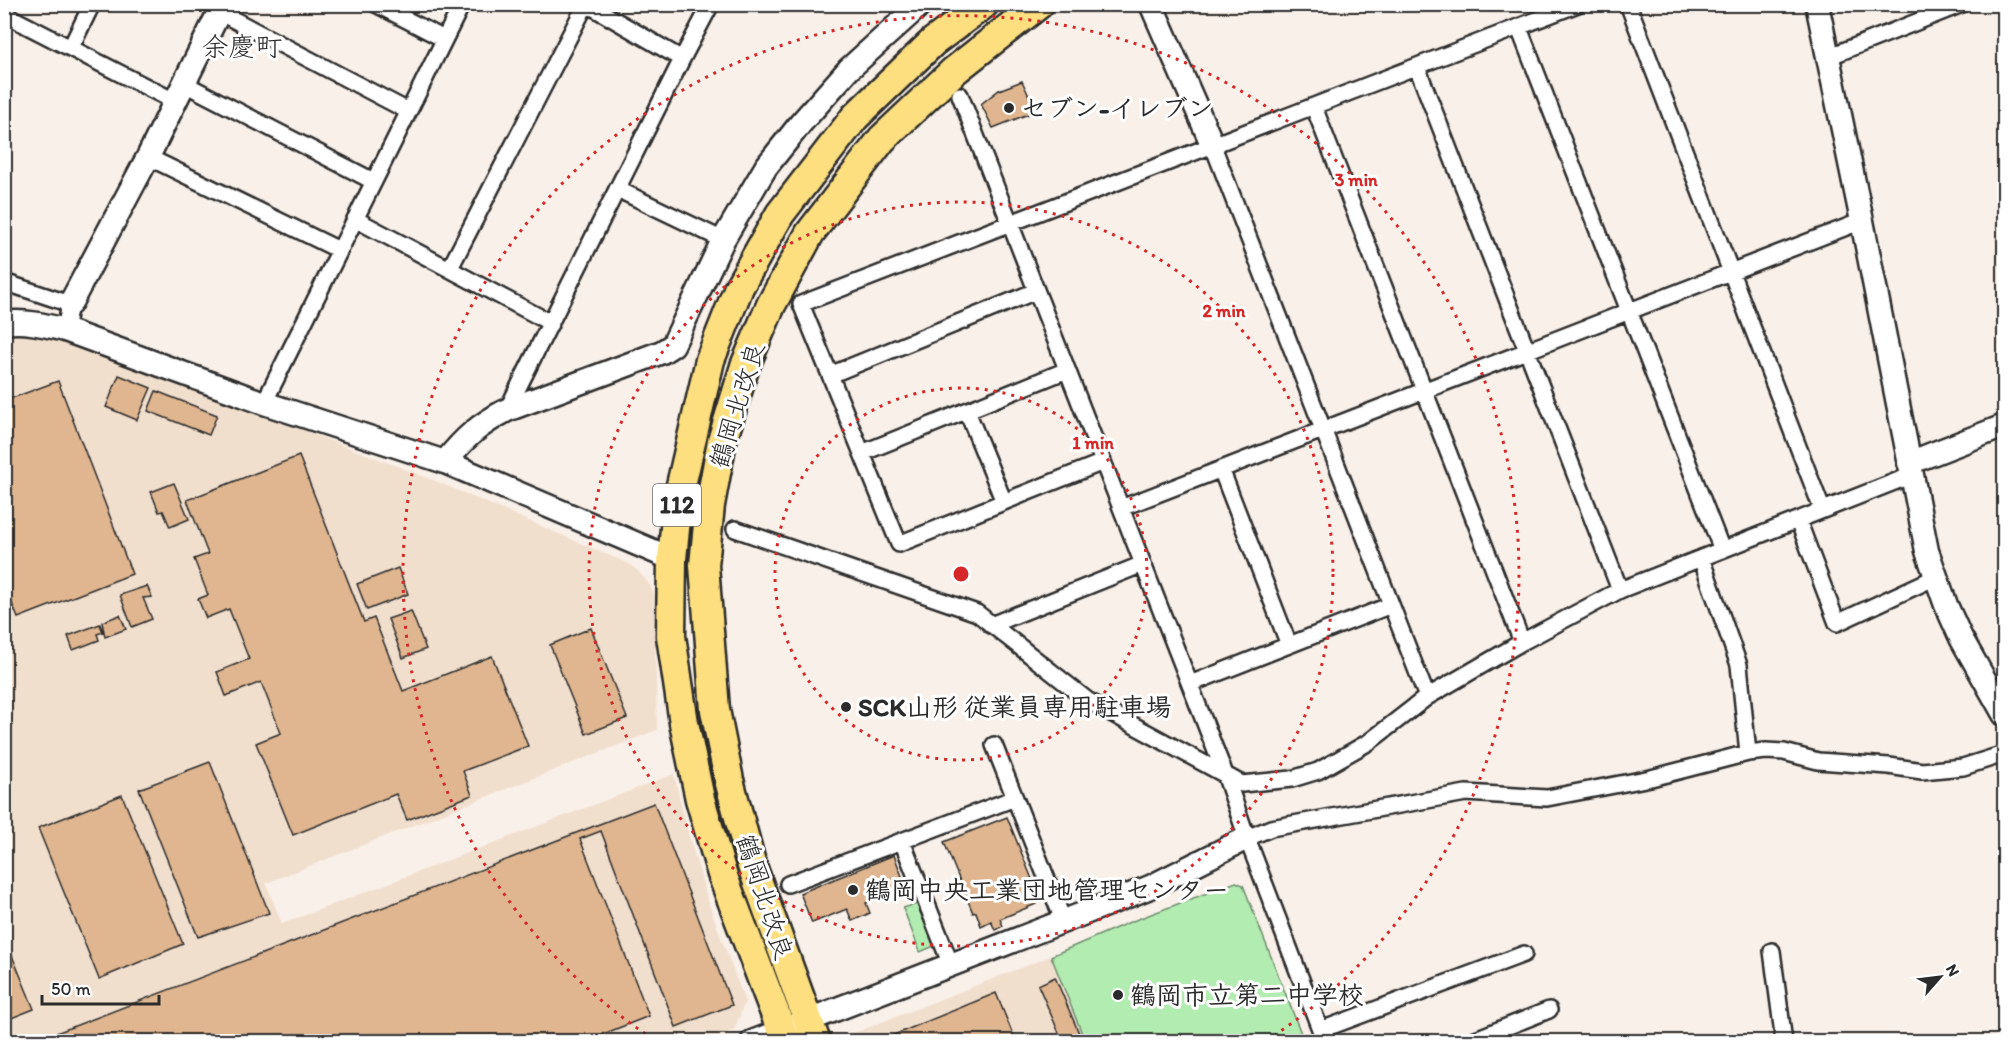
<svg xmlns="http://www.w3.org/2000/svg" width="2009" height="1046" viewBox="0 0 2009 1046" font-family="Itim,'Klee One',sans-serif">
<style>
.built{fill:#f1dfce}
.green{fill:#b2ecb1;stroke:#6e8c6e;stroke-width:1.5}
.building{fill:#dfb690;stroke:#2b2b2b;stroke-width:1.5}
.lines{fill:none;stroke-linecap:round;stroke-linejoin:round}
.street-casing{stroke:#2b2b2b;stroke-width:20}
.secondary-casing{stroke:#2b2b2b;stroke-width:27}
.highway-casing{stroke:#2b2b2b;stroke-width:33}
.street{stroke:#fff;stroke-width:15}
.secondary{stroke:#fff;stroke-width:22}
.highway{stroke:#fddf80;stroke-width:28}
.ring{fill:none;stroke:#d62828;stroke-width:3;stroke-dasharray:3 6}
.poi-dot{fill:#2b2b2b;stroke:#fff;stroke-width:2}
.labels{text-anchor:middle;stroke-width:6;stroke-linejoin:round;paint-order:stroke}
.shield{fill:#fff;stroke:#6b6b6b;stroke-width:1.5}
.shield-label{font-size:24px;font-weight:bold;fill:#2b2b2b}
.poi-label{font-size:26px;font-weight:bold;fill:#2b2b2b;stroke:#fff;text-anchor:start}
.street-label{font-size:26px;fill:#2b2b2b;stroke:#fff}
.neighbourhood-label{font-size:27px;fill:#2b2b2b;stroke:#fff}
.centre{fill:#d62828;stroke:#fff;stroke-width:3}
.ring-label{font-size:18px;text-anchor:middle;font-weight:bold;fill:#d62828;stroke:#fff;stroke-width:6;stroke-linejoin:round;paint-order:stroke}
</style>
<rect width="100%" height="100%" fill="#f9f0e9"/>
<filter id="ink" filterUnits="userSpaceOnUse"><feTurbulence type="fractalNoise" baseFrequency=".0167" numOctaves="2"/><feDisplacementMap in="SourceGraphic" scale="12" xChannelSelector="R" yChannelSelector="G"/><feConvolveMatrix kernelMatrix="1 2 1 2 8 2 1 2 1" color-interpolation-filters="sRGB"/></filter>
<g filter="url(#ink)">
<path class="built" d="M9 331 60 336 438 482 629 564 638 571 650 585 654 594 657 730 266 883 282 924 674 774 686 826 710 907 745 1002 734 1030 705 1042 5 1041 4 333Z
M1236 882 1243 885 1304 1041 852 1042 849 1035 1051 956 1130 922Z"/>
<path class="green" d="M1236 882 1243 885 1304 1041H1085L1051 956 1130 922Z
M917 904 934 946 920 952 903 908Z"/>
<path class="building" d="M1022 81 1036 111 993 128 981 104 999 90Z
M119 375 151 388 137 420 106 407Z
M58 381 132 574 18 618 4 584V401Z
M156 391 217 415 209 435 148 411Z
M299 456 364 622 374 618 403 691 492 656 528 746 463 771 472 795 407 820 396 794 293 835 256 743 281 733 261 682 226 696 217 672 249 659 229 609 206 618 198 599 208 595 194 559 208 554 187 500Z
M174 483 189 519 170 527 163 511 159 512 151 492Z
M398 568 408 594 367 610 357 584Z
M147 586 152 597 143 598 152 619 132 627 120 595Z
M411 611 426 649 403 658 388 619Z
M120 615 126 629 105 637 102 622Z
M100 624 103 632 97 634 99 640 73 650 68 636Z
M591 628 627 718 586 734 550 645Z
M210 762 269 913 198 937 139 789Z
M122 795 183 944 99 979 38 828Z
M654 803 732 1005 676 1027 601 831 580 839 649 1016 583 1042H33Z
M1007 817 1036 889 1031 891 1036 904 1000 919 1003 926 995 930 991 921 981 926 976 912 973 913 944 842Z
M894 855 906 887 866 903 870 913 852 921 847 909 812 923 800 893Z
M4 936 34 1009 4 1021Z
M1055 977 1081 1038 1073 1042H1063L1038 985Z
M996 993 1016 1042H877Z"/>
<g class="lines">
<g class="street-casing">
<path id="street" d="M376 4 444 39
M587 4 682 59
M1628 4 1822 509
M219 12 408 111
M4 14 174 101
M1519 28 1722 550
M71 47 92 4
M1828 57 1962 4
M1417 67 1620 590
M183 83 373 181
M960 95 1226 777 1247 838 1325 1042
M1314 107 1522 642
M1213 146 1427 697
M148 157 339 250
M617 189 723 240
M355 219 551 323
M450 268 586 4
M4 282 70 304 65 330
M830 375 1036 291
M264 403 462 4
M507 410 682 59 711 4
M967 411 1004 502
M862 453 1067 370
M1103 462 899 544 801 304 1578 4
M1221 469 1289 645
M1121 508 1862 221
M1798 520 1837 623 1936 577
M735 529 977 613 1087 700 1242 784 1292 779 1318 771 1369 742 1427 697 1522 642 1620 590 1912 475
M1701 558 1739 665 1748 753
M991 625 1143 564
M1190 684 1391 605
M994 745 1063 920
M1247 838 1271 828 1466 793 1547 798 1651 778 1748 753 1766 751 1784 752 1818 761 1889 766 1922 771 1963 767 2004 754
M902 841 951 965
M788 884 1015 798
M1772 951 1784 1042
M1321 1030 1524 954
M1468 1042 1549 1010"/>
</g>
<g class="secondary-casing">
<path id="secondary" d="M1151 4 1213 146
M1817 4 1862 221 1927 551 1946 605 1961 638 2004 714
M70 304 148 157 223 4
M4 323C25 320 45 325 65 330L264 403 445 462 672 559
M445 462C465 437 479 425 507 410L662 352 673 345 723 240 766 167 801 123 849 69 921 4
M1909 463 2004 426
M752 1042 1108 904 1150 887 1247 838"/>
</g>
<g class="highway-casing">
<path id="highway" d="M786 1042 722 874 700 799 684 723 671 636 672 559 678 498 710 360 739 287 780 214 855 117 933 42 984 4
M816 1042 752 866 729 780 715 710 704 565 710 505 722 441 745 366 771 305 810 233 882 139 954 71 1039 4"/>
</g>
<use href="#street" class="street"/>
<use href="#secondary" class="secondary"/>
<use href="#highway" class="highway"/>
</g>
</g>
<g class="ring">
<circle cx="961" cy="574" r="186"/>
<circle cx="961" cy="574" r="372"/>
<path d="M653 1039A558 558 0 1 1 1269 1039"/>
</g>
<g class="poi-dot">
<circle cx="1009" cy="108" r="6"/>
<circle cx="846" cy="707" r="6"/>
<circle cx="853" cy="890" r="6"/>
<circle cx="1118" cy="995" r="6"/>
</g>
<g class="labels">
<rect class="shield" x="653" y="484" width="48" height="42" rx="4.5"/>
<g class="shield-label">
<text x="677" y="513">112</text>
</g>
<g class="poi-label">
<text x="1021" y="117">セブン-イレブン</text>
<text x="858" y="716">SCK山形 従業員専用駐車場</text>
<text x="865" y="899">鶴岡中央工業団地管理センター</text>
<text x="1130" y="1004">鶴岡市立第二中学校</text>
</g>
<g class="street-label">
<text transform="translate(737 405) rotate(-73)" y="9">鶴岡北改良</text>
<text transform="translate(765 897) rotate(72)" y="9">鶴岡北改良</text>
</g>
<g class="neighbourhood-label">
<text x="242" y="56">余慶町</text>
</g>
</g>
<circle cx="961" cy="574" r="9" class="centre"/>
<g class="ring-label">
<text x="1356" y="186">3 min</text>
<text x="1224" y="317">2 min</text>
<text x="1093" y="449">1 min</text>
</g>
<rect width="2009" height="1046" fill="none" stroke="#fff" stroke-width="24"/>
<rect x="12" y="12" width="1985" height="1022" fill="none" stroke="#2b2b2b" stroke-width="2" filter="url(#ink)"/>
<g transform="translate(1940 977) rotate(62)" stroke="#ffffff" stroke-width="4.5" paint-order="stroke">
<path d="M0-4.5L10 22L0 15L-10 22Z" fill="#2b2b2b"/>
<text y="-9" font-size="16" font-weight="bold" text-anchor="middle" fill="#2b2b2b">N</text>
</g>
<path d="M42 995v9h117v-9" fill="none" stroke="#2b2b2b" stroke-width="3"/>
<text x="51" y="995" font-size="18" fill="#2b2b2b" stroke="#ffffff" stroke-width="4.5" paint-order="stroke">50 m</text>
</svg>
